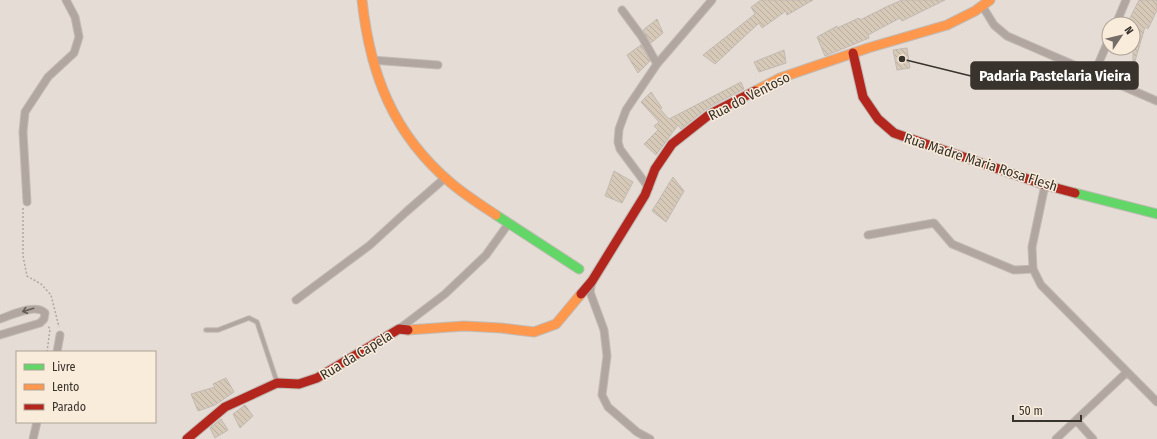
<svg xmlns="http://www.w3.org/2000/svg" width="1157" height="439" viewBox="0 0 1157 439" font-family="'Fira Sans Condensed',sans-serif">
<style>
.building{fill:url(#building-back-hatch);stroke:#c1bab4}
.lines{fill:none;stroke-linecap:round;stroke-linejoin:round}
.lane-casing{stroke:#c1bbb5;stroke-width:5.5}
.street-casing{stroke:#c1bbb5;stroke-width:9}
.fast-casing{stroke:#c1bbb5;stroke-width:11}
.slow-casing{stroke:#c1bbb5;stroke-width:11}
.jam-casing{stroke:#c1bbb5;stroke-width:11}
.path{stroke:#afa7a1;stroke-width:1.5;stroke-dasharray:2 2;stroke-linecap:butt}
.lane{stroke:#b2a7a0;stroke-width:3.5}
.street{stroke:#b2a7a0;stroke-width:7}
.fast{stroke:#63d668;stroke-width:9}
.slow{stroke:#ff974d;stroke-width:9}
.jam{stroke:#b3261e;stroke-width:9}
.oneway{stroke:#635c55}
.labels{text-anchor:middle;stroke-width:3;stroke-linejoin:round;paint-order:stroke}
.street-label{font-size:14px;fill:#38332d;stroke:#faecdb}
.leader{fill:none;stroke:#38332d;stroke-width:1.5}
.callout-dot{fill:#38332d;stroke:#faecdb;stroke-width:1.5}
.callout{fill:#38332d;stroke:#38332d;stroke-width:1.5}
.callout-label{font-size:15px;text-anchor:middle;font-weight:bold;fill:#fff}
</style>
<defs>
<pattern id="building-back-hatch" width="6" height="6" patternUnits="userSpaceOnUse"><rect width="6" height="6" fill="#d7c9b7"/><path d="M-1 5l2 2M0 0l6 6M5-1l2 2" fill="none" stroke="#b9ad9e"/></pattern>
</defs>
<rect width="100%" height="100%" fill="#e5ddd5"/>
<path class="building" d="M761 0H813L787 15 786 11 762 28 759 23 715 64 703 55 755 14 751 7Z
M902 0H945L902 21 900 18 868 35 869 38 825 56 817 37 837 26V28L859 18 860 20 888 6Z
M1139 0H1157V10L1148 29 1145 27 1135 61H1133V22L1129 20Z
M657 19 663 33 651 43 643 30Z
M641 45 650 61 638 73 627 55Z
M907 48 910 68 897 70 893 50Z
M784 50 786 63 759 72 754 62Z
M741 82 744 89 707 108 681 129 678 125 656 155 644 144 658 130 654 126 659 122 641 102 651 92 662 108 660 109 669 119Z
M614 171 633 182 622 203 605 196Z
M673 177 684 191 666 222 652 211Z
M226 378 234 392 215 405 198 411 191 394 215 387 213 384Z
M245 405 253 416 240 428 233 414Z
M221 419 228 430 215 438 210 428Z"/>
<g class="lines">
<g class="lane-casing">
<path id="lane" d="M206 330H218L249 318 257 322 277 382"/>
</g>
<g class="street-casing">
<path id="street" d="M983 7 994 25 1007 36 1157 101
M622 10 642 37 657 64
M1116 24 1126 0
M372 60 438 65
M1094 74 1109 39
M1045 185 1032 247 1033 269 1041 285 1157 402
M649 188 620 149 618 142 619 129 626 110 657 64 712 0
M27 202 23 132 25 112 48 77 74 53 79 37 75 17 66 0
M868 235 934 223 952 244 1014 270 1033 269
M592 281 590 292 604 330 607 356 602 395 608 407 637 432 650 439
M296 300 370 245 406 212 445 178
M0 319C12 315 36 303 45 313L44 319 40 323 0 335
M399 329 445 294 486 255 509 223
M57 352 60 335
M1076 420 1093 439
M33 439 37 422
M1056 439 1127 372"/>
</g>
<g class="fast-casing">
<path id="fast" d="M1075 193 1157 214
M496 215 579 269"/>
</g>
<g class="slow-casing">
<path id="slow" d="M362 0C370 74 393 134 451 183 465 195 481 205 496 215
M755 91 780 78 868 48 947 25 975 11 990 0
M408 330 464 326 501 328 534 332 556 324 581 294"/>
</g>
<g class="jam-casing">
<path id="jam" d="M853 53 863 97 878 119 894 133 1045 185 1075 193
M581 294 592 281 645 195 655 169 672 144 710 114 755 91
M187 439 225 407 277 383 299 384 317 378 399 329 408 330"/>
</g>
<path class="path" d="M23 208V256L27 276 41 284 51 295 59 327
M47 352 50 329 48 326"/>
<use href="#lane" class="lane"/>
<use href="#street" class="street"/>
<use href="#fast" class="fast"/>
<use href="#slow" class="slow"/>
<use href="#jam" class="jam"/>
</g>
<defs><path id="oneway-shaft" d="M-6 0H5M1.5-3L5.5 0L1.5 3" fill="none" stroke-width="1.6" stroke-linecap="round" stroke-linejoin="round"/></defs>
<use class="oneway" href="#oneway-shaft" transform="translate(28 310) rotate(163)"/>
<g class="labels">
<g class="street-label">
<text transform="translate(749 96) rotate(-27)" y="5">Rua do Ventoso</text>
<text transform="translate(981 162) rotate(18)" y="5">Rua Madre Maria Rosa Flesh</text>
<text transform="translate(356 355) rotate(-31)" y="5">Rua da Capela</text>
</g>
</g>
<path class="leader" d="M902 59L971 76"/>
<circle class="callout-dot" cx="902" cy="59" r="4"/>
<rect class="callout" x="971" y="62" width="167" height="27" rx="4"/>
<g class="callout-label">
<text x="1055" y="81">Padaria Pastelaria Vieira</text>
</g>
<rect x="16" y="351" width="140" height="72" fill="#faecdb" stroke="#aca295"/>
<rect x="24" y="364" width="20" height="6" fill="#63d668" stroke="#aca295"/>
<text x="52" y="371" font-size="12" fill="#38332d">Livre</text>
<rect x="24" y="384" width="20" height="6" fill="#ff974d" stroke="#aca295"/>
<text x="52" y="391" font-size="12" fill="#38332d">Lento</text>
<rect x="24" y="404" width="20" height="6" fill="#b3261e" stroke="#aca295"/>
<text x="52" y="411" font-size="12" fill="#38332d">Parado</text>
<g transform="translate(1121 36) rotate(55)"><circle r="19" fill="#faecdb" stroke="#aca295"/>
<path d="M0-3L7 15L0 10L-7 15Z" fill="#756e68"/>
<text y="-6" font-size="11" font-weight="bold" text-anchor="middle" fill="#38332d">N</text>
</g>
<path d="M1013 415v6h68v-6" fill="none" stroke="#38332d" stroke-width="2"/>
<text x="1019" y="415" font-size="12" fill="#38332d" stroke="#faecdb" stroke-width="3" paint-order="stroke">50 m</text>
</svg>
